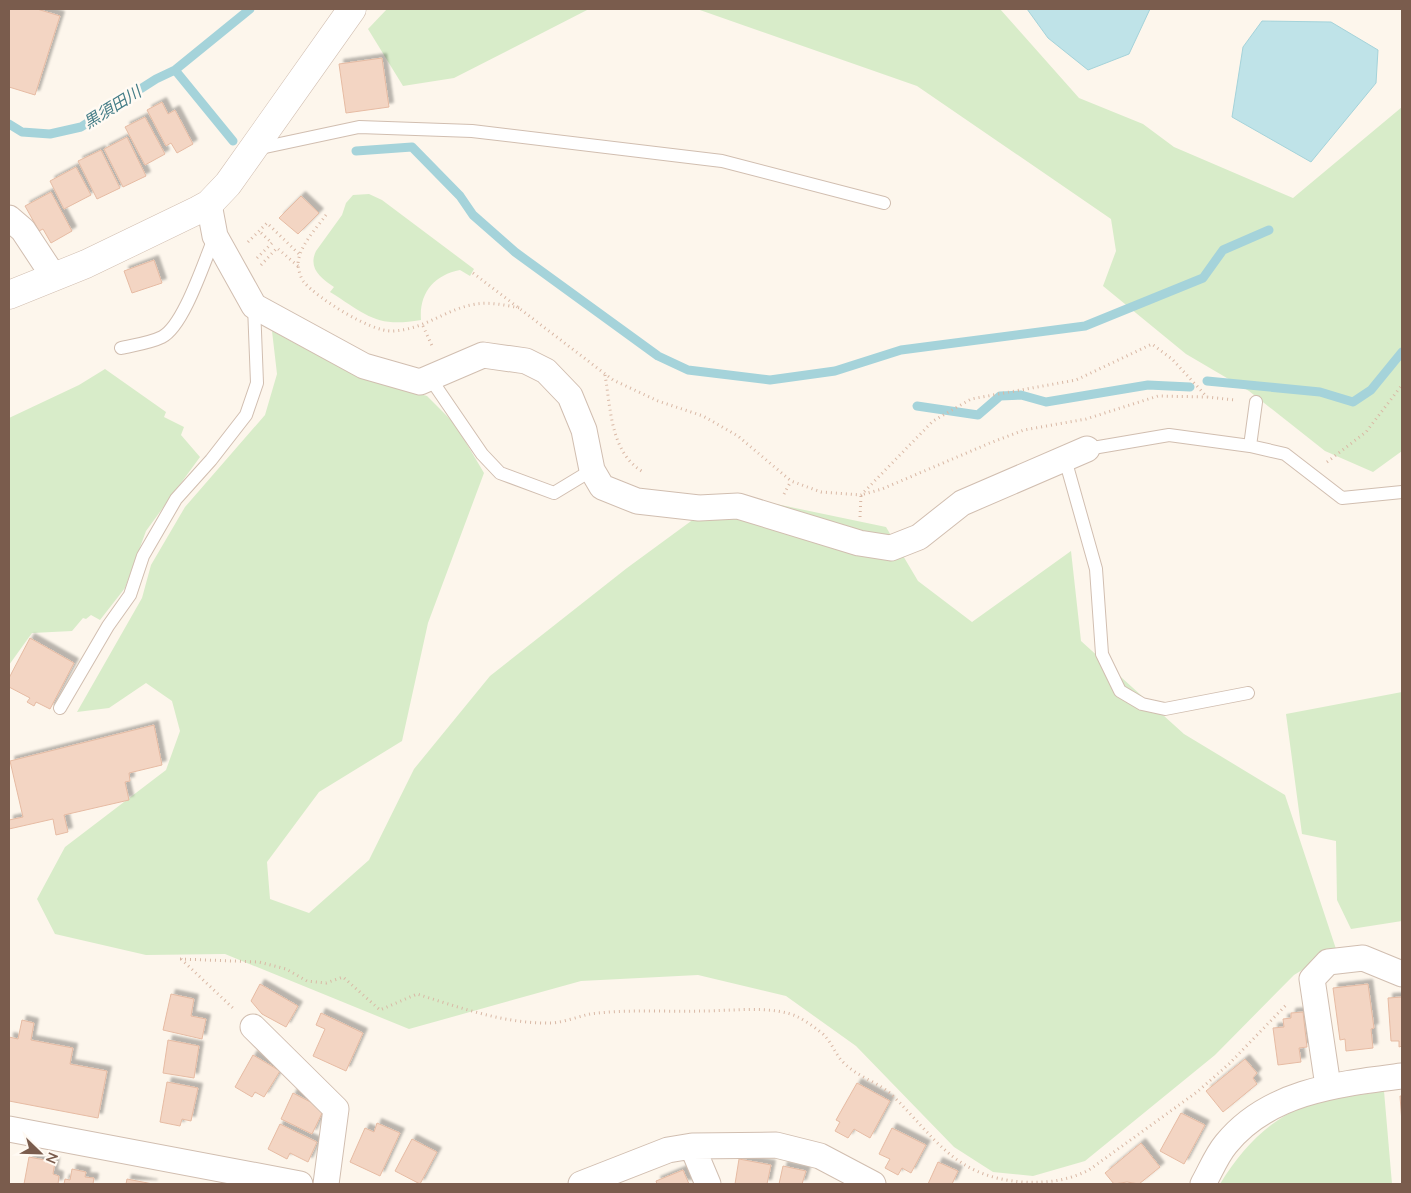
<svg xmlns="http://www.w3.org/2000/svg" width="1411" height="1193" viewBox="0 0 1411 1193" font-family="Mulish,'Noto Sans JP',sans-serif">
<style>
.green{fill:#d8ecc9}
.water{fill:#bfe3e8;stroke:#a5d3da}
.lines{fill:none;stroke-linecap:round;stroke-linejoin:round}
.stream{stroke:#a5d3da;stroke-width:9}
.building{fill:#f3d5c3;stroke:#e6bba3;filter:url(#shadow)}
.service-casing{stroke:#d1beb0;stroke-width:14}
.minor-casing{stroke:#d1beb0;stroke-width:27}
.tertiary-casing{stroke:#d1beb0;stroke-width:29}
.path{stroke:#d9b8a5;stroke-width:3;stroke-dasharray:1 4;stroke-linecap:butt}
.service{stroke:#fff;stroke-width:12}
.minor{stroke:#fff;stroke-width:25}
.tertiary{stroke:#fff;stroke-width:28}
.labels{text-anchor:middle;stroke-width:5;stroke-linejoin:round;paint-order:stroke}
.water-label{font-size:16px;font-style:italic;fill:#437c86;stroke:#fffaf3}
</style>
<defs>
<filter id="shadow"><feDropShadow dx="4.5" dy="-4.5" stdDeviation="1" flood-color="#0004"/></filter>
</defs>
<rect width="100%" height="100%" fill="#fdf6ec"/>
<path class="green" d="M387 9H589L454 78 403 86 368 29Z
M697 9H1000L1079 98 1143 124 1174 147 1293 198 1402 107V451L1373 472 1325 451 1249 391 1186 354 1103 286 1116 251 1111 219 917 86Z
M369 194 382 200 474 269 470 276 460 270C434 275 419 293 421 320 376 328 367 315 330 292L334 287C320 278 308 268 316 251L342 215 346 203 353 195Z
M272 331 349 372 427 396 455 424 484 473 428 623 402 741 319 792 267 862 270 899 309 913 369 860 414 769 490 676 627 568 728 494 886 527 918 581 972 622 1071 551 1081 641 1184 734 1285 795 1336 949 1294 975 1215 1055 1085 1161 1033 1176 993 1172 954 1147 856 1046 786 996 698 975 581 981 409 1029 225 954 146 955 55 934 37 899 65 847 166 770 180 731 172 701 146 683 109 708 77 712 142 598 151 565 185 507 265 415 277 374Z
M105 369 166 412 164 417 184 427 181 435 200 457 146 531 125 588 100 620 91 615 86 619 83 618 72 631 32 633 9 665V418L79 385Z
M1402 692V921L1351 929 1337 900 1336 841 1302 834 1286 714Z
M1384 1091 1392 1184H1220C1241 1150 1266 1122 1304 1106 1321 1098 1363 1095 1384 1091Z"/>
<path class="water" d="M1027 9H1150L1129 54 1088 70 1048 38Z
M1262 21 1331 22 1378 50 1376 83 1311 162 1232 117 1243 47Z"/>
<g class="lines">
<path class="stream" d="M175 70 233 141
M9 124 22 132 50 134 81 127 156 79 175 70 250 9
M356 151 412 147 460 196 473 215 515 252 658 356 688 370 770 380 835 371 901 350 1085 326 1203 278 1223 250 1269 230
M1207 381 1320 392 1353 402 1371 390 1402 352
M917 406 978 415 1000 396 1021 395 1046 402 1148 385 1190 387"/>
</g>
<path class="building" d="M9 9H37L60 16 35 95 9 87Z
M382 58 389 107 346 113 339 64Z
M162 102 168 114 175 110 193 144 177 153 171 143 166 146 147 110Z
M145 117 165 154 145 165 125 127Z
M127 137 146 176 123 187 104 149Z
M101 150 120 188 97 199 78 161Z
M76 167 91 195 64 209 50 181Z
M51 192 72 231 51 243 43 229 39 231 25 206Z
M301 196 319 213 298 234 279 218Z
M154 260 162 283 132 293 124 271Z
M30 638 74 663 50 709 36 702 34 706 27 702 30 698 9 687V678Z
M154 725 162 765 129 773 130 781 125 782 129 800 64 815 68 832 56 835 53 819 9 829V820L23 817 10 761Z
M260 984 298 1006 286 1027 262 1014 251 1001Z
M1368 984 1374 1028 1371 1029 1373 1048 1346 1051 1345 1039 1340 1040 1333 988Z
M171 994 194 999 191 1016 206 1019 202 1039 163 1030Z
M1402 997V1046L1399 1047V1041H1391L1388 998Z
M1303 1012 1307 1047 1299 1048 1301 1062 1278 1065 1273 1028 1284 1027 1283 1019 1291 1018V1013Z
M321 1013 363 1033 346 1071 313 1056 325 1029 316 1025Z
M22 1020 34 1023 31 1040 73 1048 70 1064 107 1071 98 1118 9 1101V1037L18 1039Z
M168 1040 199 1046 194 1078 163 1073Z
M253 1055 280 1071 264 1097 255 1092 252 1097 235 1087Z
M1245 1059 1257 1073 1253 1078 1257 1084 1223 1112 1206 1091Z
M167 1082 198 1088 191 1121 182 1119 180 1126 160 1122Z
M857 1083 890 1101 870 1138 854 1129 848 1138 835 1131 840 1122 836 1120Z
M293 1093 324 1109 312 1134 281 1119Z
M1400 1096H1402V1123Z
M1181 1113 1205 1125 1184 1164 1160 1151Z
M377 1123 400 1133 380 1176 350 1162 365 1128 374 1132Z
M280 1124 317 1142 308 1162 290 1153 287 1159 268 1149Z
M892 1128 926 1145 911 1173 902 1168 898 1175 885 1168 890 1159 879 1154Z
M412 1139 437 1152 420 1184 395 1171Z
M1141 1143 1160 1167 1139 1184 1127 1182 1114 1184 1105 1173Z
M29 1157 55 1162 53 1174 59 1176 58 1184H24Z
M739 1159 771 1165 767 1184H735Z
M938 1162 958 1171 952 1184H928Z
M783 1166 806 1171 802 1184H779Z
M72 1169 86 1172 85 1177 94 1178 93 1184H64L65 1179 70 1180Z
M683 1170 689 1184H657L656 1181Z
M127 1179 153 1184H126Z"/>
<g class="lines">
<g class="service-casing">
<path id="service" d="M256 149 359 127 472 131 722 161 884 203
M121 348C134 345 150 343 162 337 184 326 205 259 215 236
M430 378 482 454 500 473 554 493 592 470
M1250 446 1256 402
M1087 449 1169 435 1250 446 1285 454 1342 498 1402 492
M1065 459 1096 569 1102 654 1120 691 1142 704 1165 709 1248 693
M60 708 108 626 130 595 143 556 176 499 211 460 246 415 257 383 254 306"/>
</g>
<g class="minor-casing">
<path id="minor" d="M209 204 215 236 254 306 364 366 420 382 483 355 526 361 546 371 570 396 584 430 592 470 602 487 637 501 699 508 738 506 859 543 891 548 919 537 962 503 1087 449
M9 218 23 230 54 277
M253 1027 336 1109 326 1184
M1328 1086 1312 979 1328 962 1363 958 1402 974
M9 1129 300 1184
M692 1146 708 1184
M581 1184 668 1150 692 1146 776 1145 820 1156 873 1184
M1203 1184C1210 1172 1216 1156 1226 1144 1269 1091 1339 1084 1402 1076"/>
</g>
<g class="tertiary-casing">
<path id="tertiary" d="M9 295 86 264 198 210 209 204 228 184 352 9"/>
</g>
<path class="path" d="M326 215C316 229 299 246 298 264 298 269 301 279 304 282 317 298 371 332 392 331 423 330 443 311 471 305 488 301 504 305 520 308
M248 242 267 223 300 255
M257 258 272 243 259 231
M261 265 277 248 298 266
M473 273 613 380 658 401 703 416 738 436 791 481 821 492 861 495 933 421 971 399 1076 380 1152 344 1172 359 1207 397 1235 400
M423 326 433 348
M605 375C611 409 610 452 643 472
M1327 462 1366 432 1402 385
M784 494 791 481
M860 517 861 495 882 489 990 443 1024 430 1086 419 1158 396 1207 397
M180 959 259 962 286 969 307 981 326 983 343 977 380 1010 417 994C458 1007 502 1023 546 1023 560 1024 576 1017 590 1014 627 1009 667 1012 704 1011 730 1011 774 1005 798 1017 806 1021 819 1030 825 1036 833 1045 836 1056 845 1064 858 1077 878 1082 892 1095 936 1138 954 1177 1023 1182 1047 1183 1067 1181 1089 1170L1197 1092 1229 1064 1288 1003
M181 959 235 1010"/>
<use href="#service" class="service"/>
<use href="#minor" class="minor"/>
<use href="#tertiary" class="tertiary"/>
</g>
<g class="labels">
<g class="water-label">
<text transform="translate(112 107) rotate(-32)" y="6">黒須田川</text>
</g>
</g>
<rect width="1411" height="1193" fill="none" stroke="#7a5c4d" stroke-width="20"/>
<g transform="translate(40 1153) rotate(113)" stroke="#fffaf3" stroke-width="4" paint-order="stroke">
<path d="M0-4L9 19L0 12L-9 19Z" fill="#7a5c4d"/>
<text y="-8" font-size="14" font-weight="bold" text-anchor="middle" fill="#7a5c4d">N</text>
</g>
</svg>
